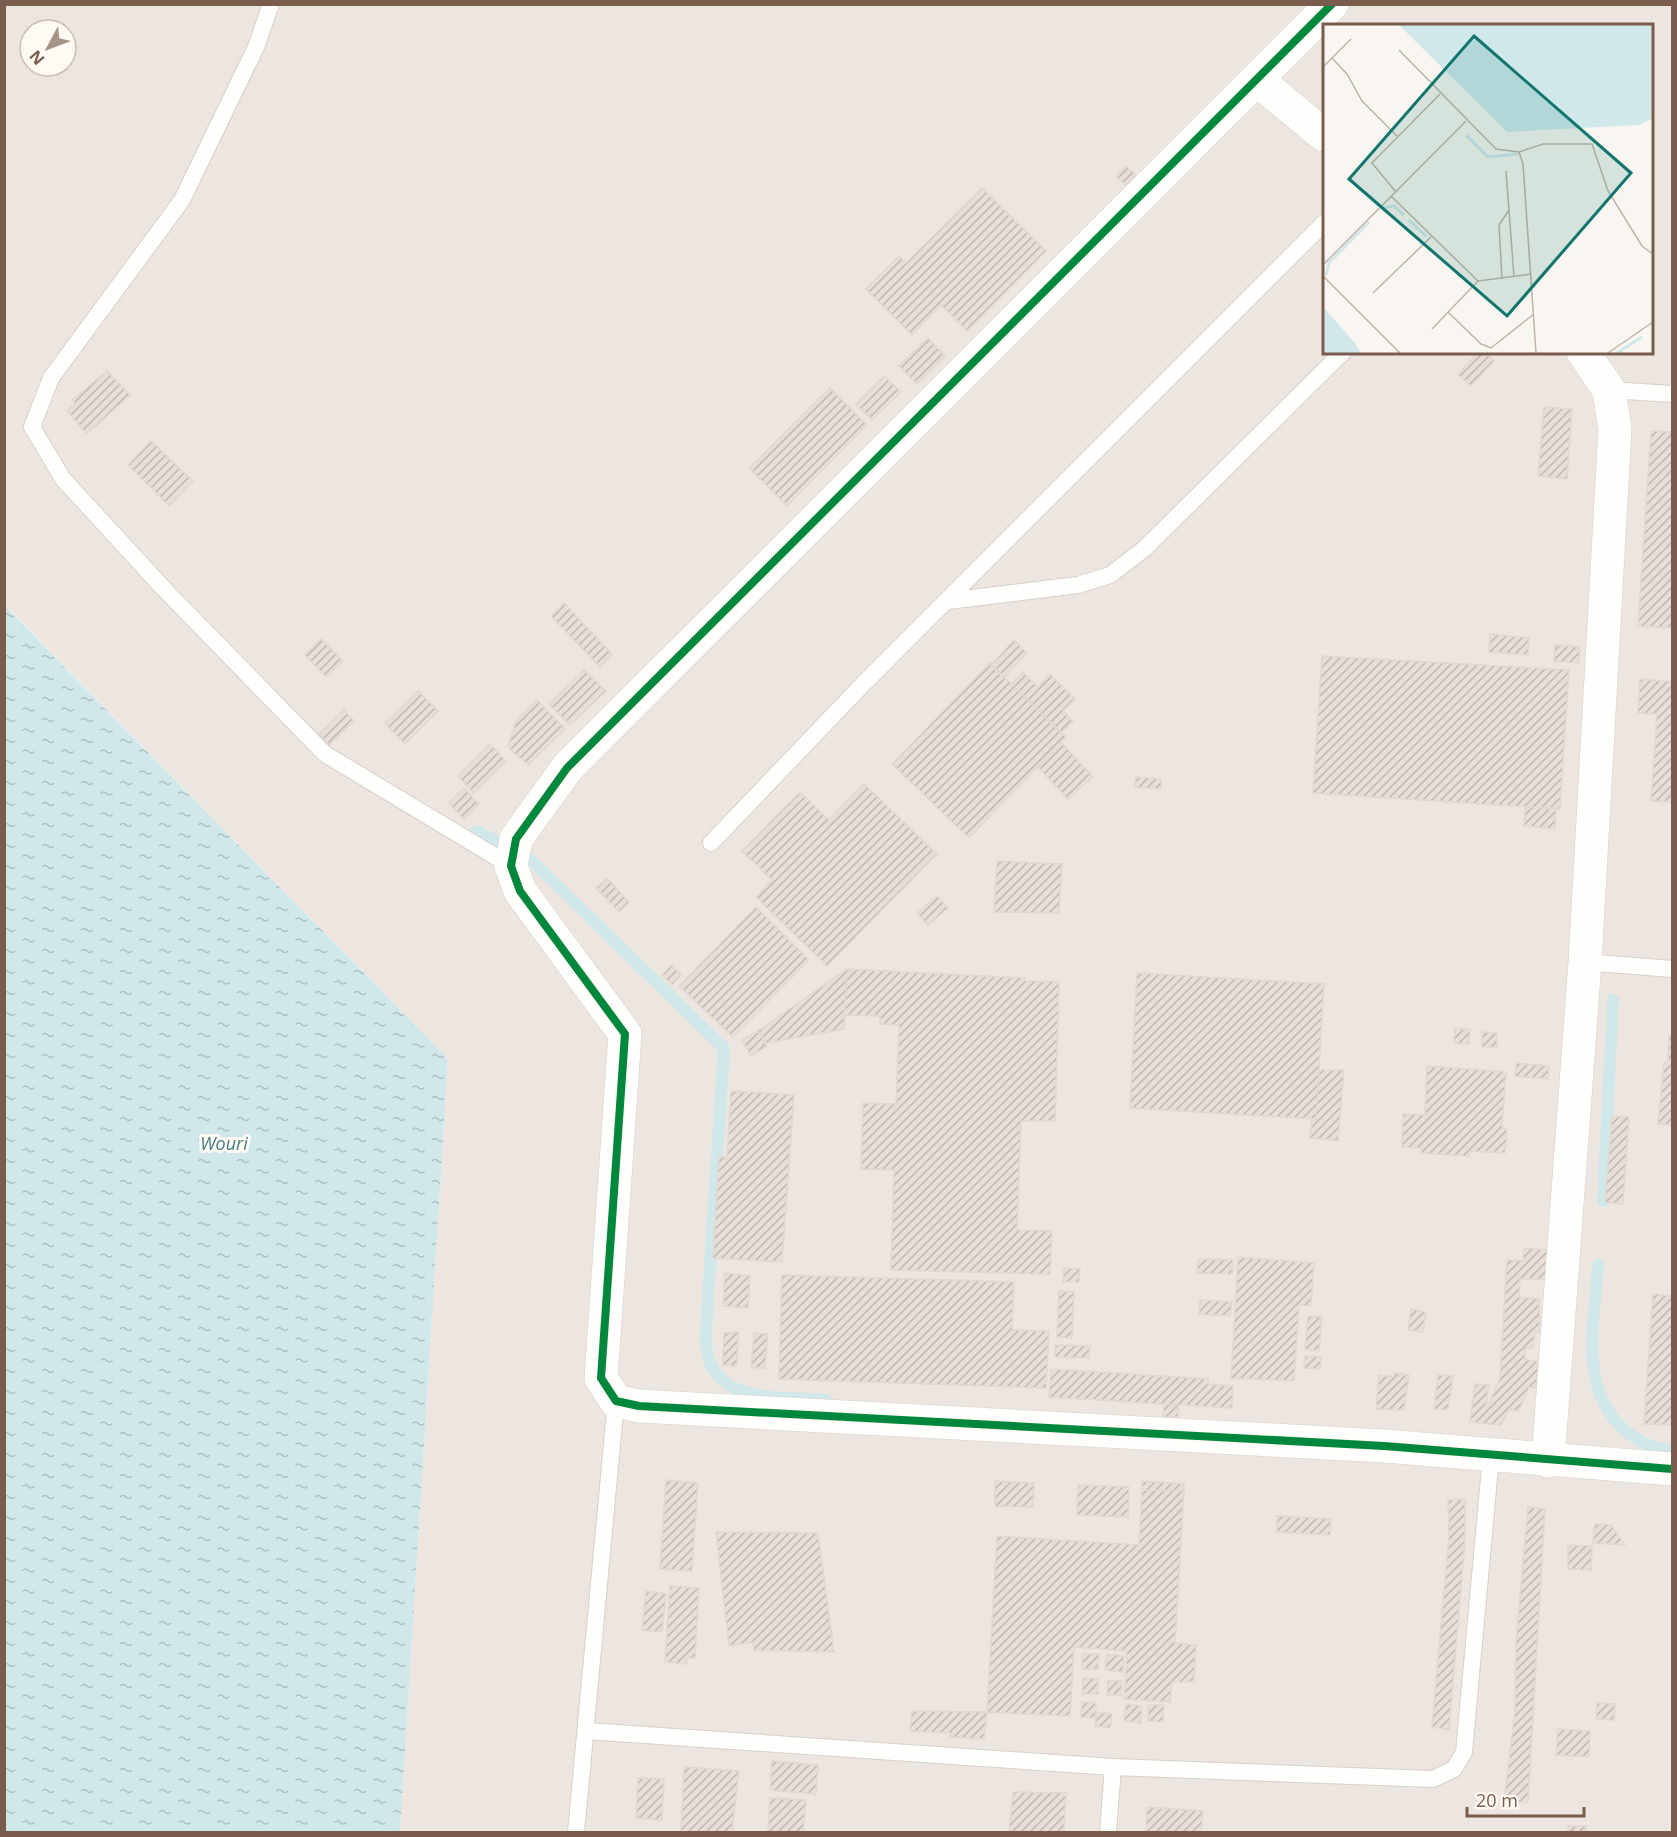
<svg xmlns="http://www.w3.org/2000/svg" width="1677" height="1837" viewBox="0 0 1677 1837" font-family="'Open Sans',sans-serif">
<style>
.industrial{fill:#ede5e0;fill-rule:evenodd}
.water{fill:url(#water-ripples)}
.lines{fill:none;stroke-linecap:round;stroke-linejoin:round}
.stream{stroke:#d0e8ea;stroke-width:12}
.building{fill:url(#building-hatch);stroke:#e2d8d2;stroke-width:1.5}
.service-casing{stroke:#d7d1cb;stroke-width:18}
.minor-casing{stroke:#d7d1cb;stroke-width:34}
.service{stroke:#fefefd;stroke-width:16}
.minor{stroke:#fefefd;stroke-width:33}
.cycleway-casing{stroke:#fffaf3;stroke-width:11}
.cycleway{stroke:#00873e;stroke-width:8}
.labels{text-anchor:middle;stroke-width:6;stroke-linejoin:round;paint-order:stroke}
.water-label{font-size:18px;font-style:italic;fill:#437c86;stroke:#fffaf3}
.inset-river{fill:none;stroke:#d0e8ea;stroke-width:3}
.inset-road{fill:none;stroke:#c2b3aa;stroke-width:1.5}
.view{fill:#0f766e;fill-opacity:0.15;stroke:#0f766e;stroke-width:3}
.inset-edge{fill:none;stroke:#7a5c4d;stroke-width:3}
</style>
<defs>
<pattern id="water-ripples" width="26" height="14" patternUnits="userSpaceOnUse" patternTransform="scale(1.5)"><rect width="26" height="14" fill="#d0e8ea"/><path d="M2 4q2-2 4 0t4 0M15 11q2-2 4 0t4 0" fill="none" stroke="#aebfc0"/></pattern>
<pattern id="building-hatch" width="6" height="6" patternUnits="userSpaceOnUse" patternTransform="scale(1.5)"><rect width="6" height="6" fill="#e6ded7"/><path d="M-1 1l2-2M0 6l6-6M5 7l2-2" fill="none" stroke="#bfb7b1"/></pattern>
</defs>
<rect width="100%" height="100%" fill="#f9f5f0"/>
<path class="industrial" d="M5 5H1672V1832H400L448 1059 5 605ZM1324 26H1652V352H1324ZM30 30H66V66H30Z"/>
<path class="water" d="M4 605 448 1059 400 1832H5Z"/>
<g class="lines">
<path class="stream" d="M477 831 530 859 724 1048 706 1328
M1603 1201 1613 1000
M1598 1265C1595 1321 1577 1390 1626 1431 1639 1442 1656 1449 1672 1450
M706 1331C701 1405 774 1396 826 1400"/>
</g>
<path class="building" d="M1126 166 1136 175 1126 185 1116 176Z
M982 188 1046 251 967 331 941 305 912 335 866 289 899 256 906 263Z
M928 338 945 356 917 384 899 366Z
M1478 352H1485L1494 361 1471 386 1458 375Z
M107 371 130 395 87 434 67 411 75 403 72 400Z
M884 376 901 392 872 420 856 404Z
M830 388 867 425 787 506 749 468Z
M1544 407 1572 409 1567 479 1538 476Z
M1651 431 1672 432V628L1638 626Z
M151 441 193 481 169 506 128 465Z
M564 603 612 654 600 667 551 616Z
M1490 634 1529 638 1528 655 1489 652Z
M321 639 343 661 326 677 305 655Z
M1014 640 1027 653 1004 678 991 665Z
M1555 645 1580 647 1579 663 1554 661Z
M1322 656 1569 670 1560 809 1313 793Z
M990 663 1066 737 969 838 892 764Z
M584 670 606 691 570 725 549 704Z
M1023 672 1038 687 1050 674 1075 699 1063 711 1073 721 1061 733 1012 684Z
M1640 679 1672 682V802L1651 801 1657 714 1638 713Z
M418 691 438 711 405 744 385 723Z
M537 700 565 729 528 765 508 747 516 721Z
M344 710 354 721 329 745 319 734Z
M1061 742 1093 777 1068 799 1038 767Z
M490 744 506 761 474 793 458 776Z
M1136 777 1161 779V789L1134 787Z
M864 784 937 854 827 966 756 897 772 880 742 851 800 792 829 820Z
M464 788 479 804 464 819 449 803Z
M1525 807 1556 808 1555 829 1524 826Z
M997 861 1062 864 1059 913 994 912Z
M607 878 629 902 619 912 596 888Z
M937 896 948 908 928 925 917 913Z
M756 907 809 960 733 1037 679 986Z
M671 965 681 975 672 985 662 975Z
M847 969 1025 978V981L1059 982 1055 1121H1021L1017 1230 1052 1231 1050 1274 891 1270 894 1170 861 1169 863 1103 896 1104 899 1025 880 1024V1016L844 1015Z
M847 969 844 1029 766 1043 758 1031Z
M1137 973 1324 984 1316 1119 1130 1108Z
M1455 1028 1470 1030 1469 1044 1454 1043Z
M758 1031 767 1046 751 1056 742 1040Z
M1482 1032 1497 1033V1047H1482Z
M1669 1036H1672V1125L1658 1124 1664 1062H1668Z
M1516 1063 1549 1066 1548 1079 1515 1076Z
M1427 1066 1506 1072 1502 1128 1507 1129 1505 1153 1470 1151 1469 1156 1421 1153 1422 1148 1402 1147 1403 1114 1425 1115Z
M1319 1070H1344L1338 1141 1310 1138 1312 1119H1316Z
M731 1091 794 1095 782 1262 713 1258 719 1157H727Z
M1612 1116 1629 1117 1623 1204 1605 1202Z
M1524 1248 1548 1250 1546 1279H1520L1519 1297 1539 1299 1540 1332H1535L1533 1348H1525V1359L1539 1362 1536 1388 1529 1387 1518 1412 1509 1409 1501 1425 1470 1422 1475 1384 1489 1385 1486 1403H1489L1500 1378 1507 1260 1523 1261Z
M1238 1257 1314 1263 1311 1306 1299 1305 1294 1381 1231 1378Z
M1198 1259 1233 1260 1232 1274 1197 1273Z
M1064 1268 1080 1269 1079 1282H1063Z
M725 1273 750 1276 748 1308 723 1306Z
M782 1275 1014 1282 1012 1330 1049 1331 1046 1388 779 1379Z
M1059 1291 1074 1292 1072 1338 1057 1337Z
M1653 1294 1672 1296V1425L1644 1424Z
M1200 1300 1232 1302 1230 1316 1199 1314Z
M1411 1309 1426 1312 1423 1332 1408 1330Z
M1308 1316 1322 1317 1319 1351 1305 1349Z
M738 1332 737 1366 723 1365 724 1333Z
M754 1333 768 1334 765 1369 751 1367Z
M1055 1345 1090 1346 1089 1358 1055 1357Z
M1305 1356 1321 1357 1320 1369 1304 1368Z
M1051 1369 1209 1379 1208 1384 1233 1386 1232 1408 1049 1397Z
M1394 1373 1409 1375 1404 1410 1376 1409 1379 1375 1394 1377Z
M1438 1375 1453 1376 1448 1410 1434 1409Z
M1164 1404 1179 1405 1178 1417H1163Z
M666 1480 698 1483 692 1571 660 1569Z
M995 1481 1034 1483 1033 1507 995 1506Z
M1142 1481 1184 1484V1491L1142 1490Z
M1078 1485 1129 1487 1128 1517 1077 1515Z
M1142 1490 1184 1491 1175 1643 1196 1645 1194 1682H1172L1170 1702 1124 1699 1127 1651 1074 1647 1070 1716 987 1712 997 1536 1139 1545Z
M1465 1499V1540L1449 1730 1432 1727 1449 1535 1448 1500Z
M1528 1507 1545 1509 1528 1802H1504L1515 1711 1516 1642Z
M1277 1516 1331 1519 1330 1535 1277 1532Z
M1595 1524 1611 1525 1625 1545 1593 1543Z
M716 1532 818 1533 834 1652 754 1650 753 1642 729 1646Z
M1568 1545 1592 1546 1591 1570 1568 1569Z
M670 1586 699 1588 695 1658H687V1664L665 1662Z
M646 1591 666 1594 662 1632 642 1630Z
M1082 1654H1099L1098 1669H1082Z
M1107 1654 1124 1656 1123 1672 1105 1670Z
M1083 1678 1098 1679V1694H1082Z
M1108 1680 1122 1681 1121 1695H1107Z
M1082 1702 1096 1703 1095 1718 1081 1717Z
M1597 1703 1615 1704 1614 1720 1596 1719Z
M1126 1704 1142 1706 1141 1723 1124 1721Z
M1148 1705H1164L1163 1722 1148 1721Z
M912 1711 987 1712 984 1739 950 1737V1733L910 1731Z
M1097 1712 1112 1714 1110 1728 1095 1726Z
M1558 1729 1590 1731 1589 1757 1556 1755Z
M772 1761 818 1765 816 1794 770 1790Z
M684 1767 739 1771 732 1832H681Z
M638 1778 664 1779 662 1820 636 1818Z
M1013 1792 1066 1793 1064 1832H1009Z
M770 1798 806 1800 803 1832H768Z
M1147 1807 1203 1811 1201 1832H1146Z
M1568 1826H1586V1832H1568Z"/>
<g class="lines">
<g class="service-casing">
<path id="service" d="M271 4 256 47 182 200 51 378 32 427 63 479 165 590 325 754 511 866
M1609 390 1672 394
M948 601 1078 585 1110 575 1144 549 1343 352
M711 843 864 683 1324 223
M1585 962 1672 969
M587 1731 1113 1767 1433 1779 1454 1769 1464 1752 1491 1456
M576 1832 616 1401
M1108 1832 1113 1767"/>
</g>
<g class="minor-casing">
<path id="minor" d="M1332 4 567 768 516 839 511 866 520 891 625 1034 601 1378 616 1401 639 1406 1384 1446 1672 1469
M1257 80 1324 135
M1548 1461 1585 962 1615 429 1609 390 1583 352"/>
</g>
<use href="#service" class="service"/>
<use href="#minor" class="minor"/>
<g class="cycleway-casing">
<path id="cycleway" d="M1332 4 567 768 516 839 511 866 520 891 625 1034 601 1378 616 1401 639 1406 1384 1446 1672 1469"/>
</g>
<use href="#cycleway" class="cycleway"/>
</g>
<g class="labels">
<g class="water-label">
<text x="224" y="1150">Wouri</text>
</g>
</g>
<g transform="translate(1323 24)">
<rect width="330" height="330" fill="#f9f5f0"/>
<path d="M76 1H330V94L316 101 184 108ZM0 283 31 318 38 329H0Z" fill="#d0e8ea"/>
<path class="inset-river" d="M143 111 165 133 195 130M60 184 71 182 81 191M86 196 103 212M3 251 6 239 46 198M294 329 319 313"/>
<path class="inset-road" d="M76 26 173 125 196 128 220 120H269L285 167 319 222 330 230M9 34 24 50 39 77 74 112M0 43 28 15M196 128 200 140 213 329M183 147 191 253M73 168 49 139 117 70M68 172 155 257 208 250M0 241 143 97M0 252 77 329M179 255 176 201 186 186M50 269 108 213M125 288 158 320 168 324 211 290M109 305 155 257M285 329 330 298"/>
<path class="view" d="M151 12 308 149 184 292 26 155Z"/>
<rect width="330" height="330" class="inset-edge"/>
</g>
<rect width="1677" height="1837" fill="none" stroke="#7a5c4d" stroke-width="12"/>
<g transform="translate(48 48) rotate(229)"><circle r="28" fill="#fffaf3" stroke="#cabbb1" stroke-width="1.5"/>
<path d="M0-4.5L10 22L0 15L-10 22Z" fill="#a69286"/>
<text y="-9" font-size="16" font-weight="bold" text-anchor="middle" fill="#7a5c4d">N</text>
</g>
<path d="M1467 1807v9h117v-9" fill="none" stroke="#7a5c4d" stroke-width="3"/>
<text x="1476" y="1807" font-size="18" fill="#7a5c4d" stroke="#fffaf3" stroke-width="4.5" paint-order="stroke">20 m</text>
</svg>
